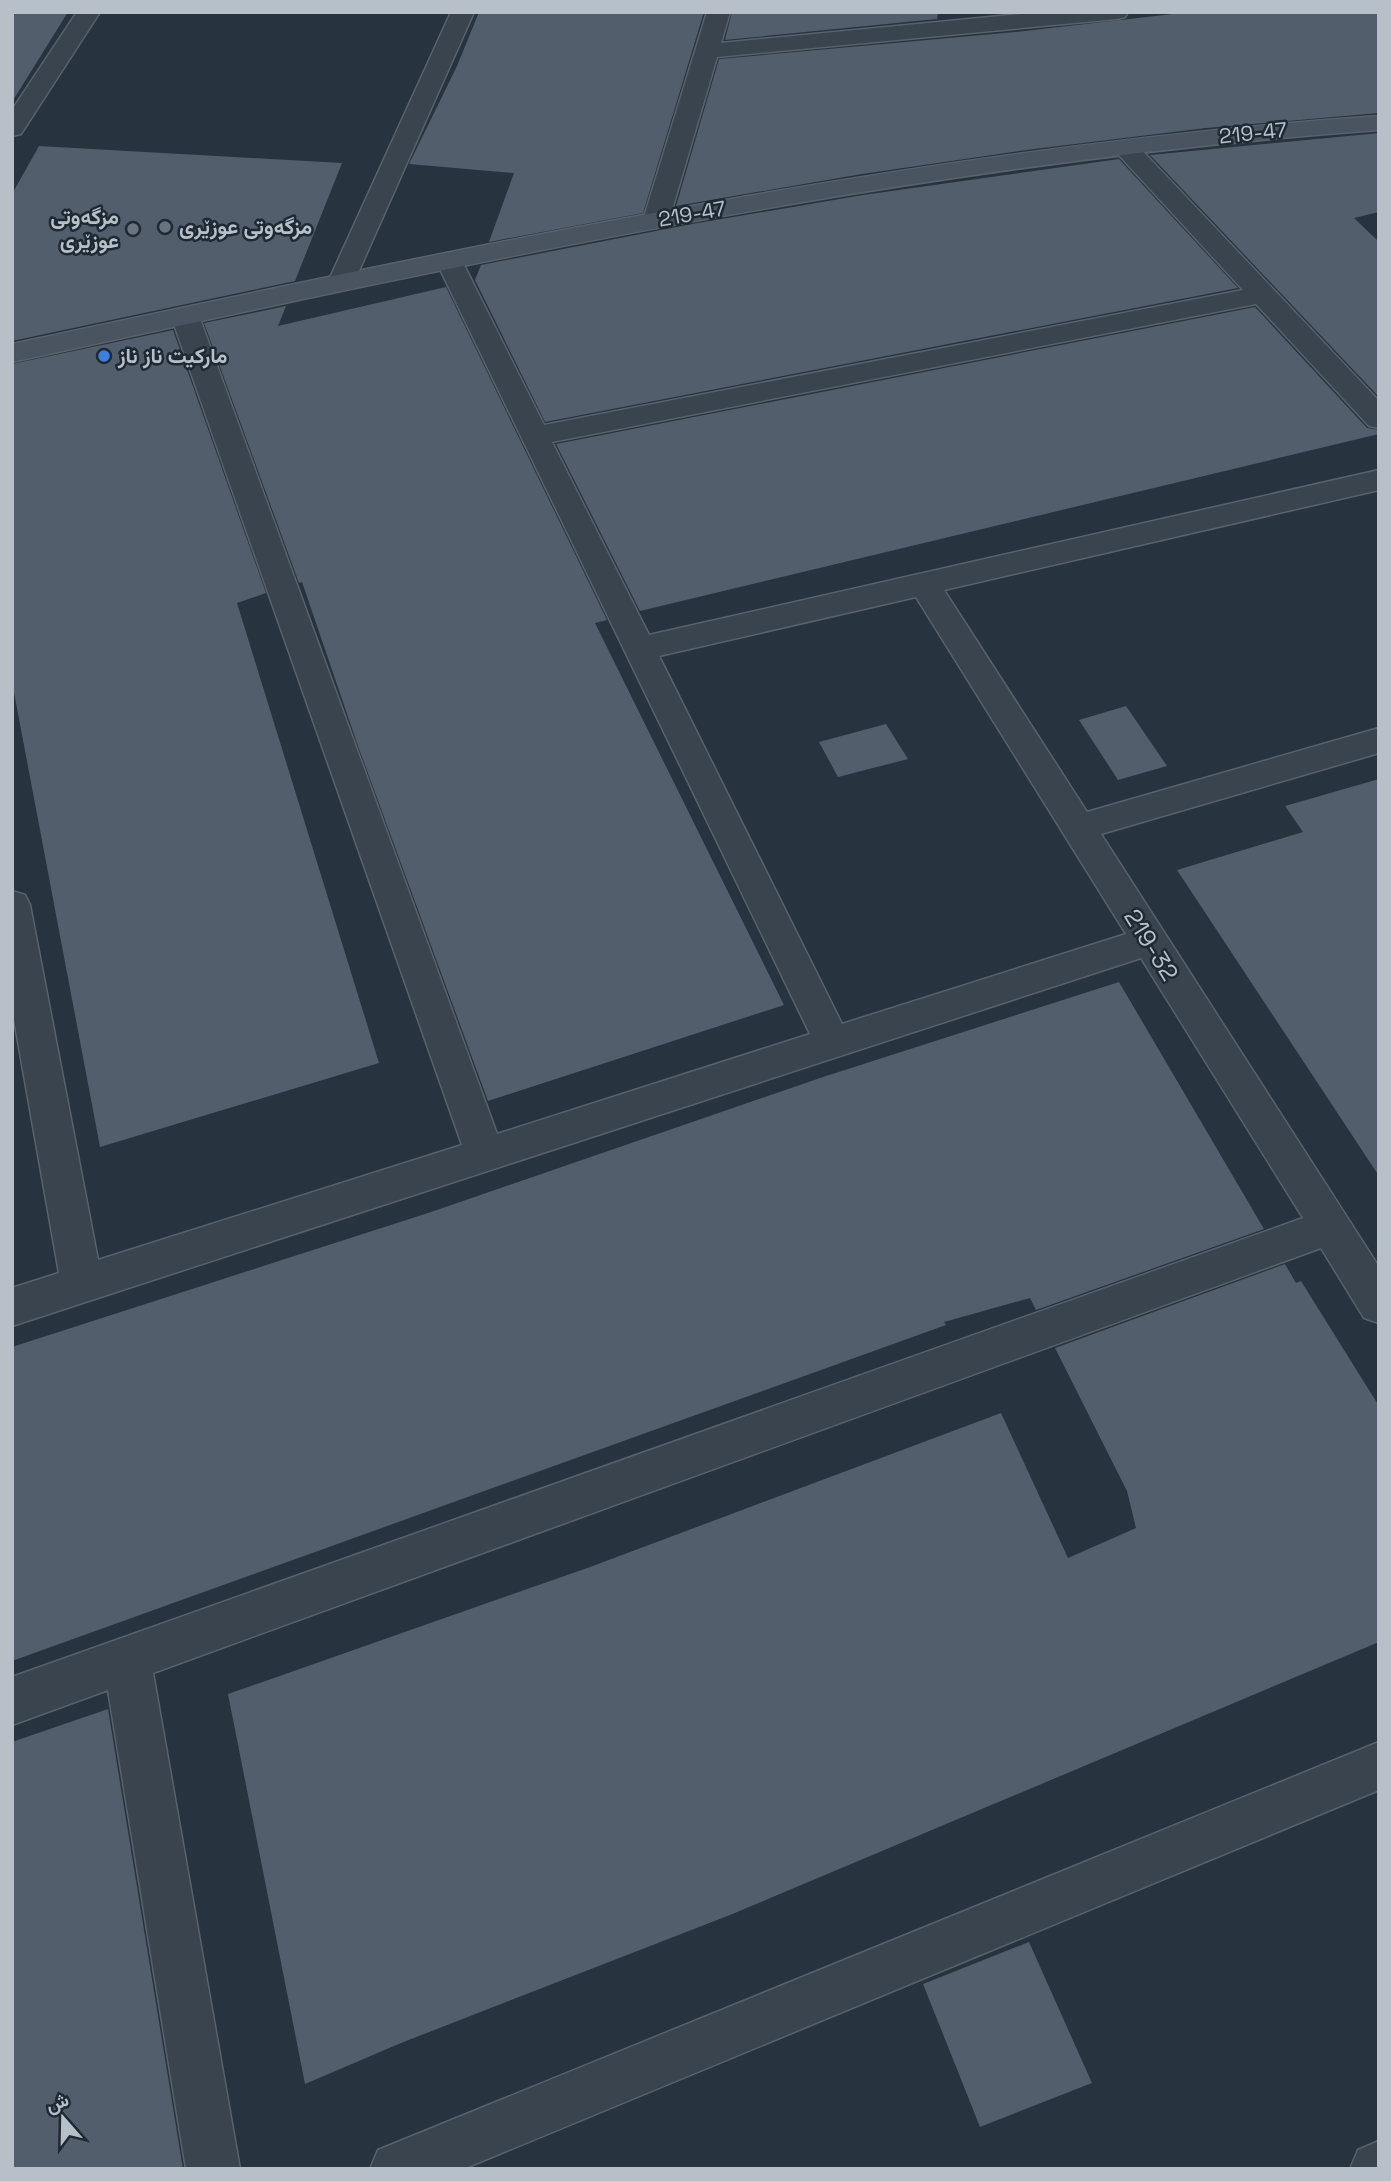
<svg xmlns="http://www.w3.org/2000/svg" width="1391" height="2181" viewBox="0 0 1391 2181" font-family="'Space Grotesk',Vazirmatn,sans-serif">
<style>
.building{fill:#525e6b}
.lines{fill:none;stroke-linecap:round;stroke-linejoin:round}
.street-casing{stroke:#58626b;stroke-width:3}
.secondary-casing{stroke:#58626b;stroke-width:3}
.street{fill:#3a444e;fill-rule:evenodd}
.secondary{fill:#495460;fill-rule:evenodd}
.worship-dot{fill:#6b7280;stroke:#1f2933;stroke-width:2.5}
.shop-dot{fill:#3f7fe0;stroke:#1f2933;stroke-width:2.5}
.labels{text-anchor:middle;stroke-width:5;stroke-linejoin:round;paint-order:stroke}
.far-street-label{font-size:21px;fill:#b7bfc8;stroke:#1f2933}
.far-poi-label{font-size:21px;font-weight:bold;fill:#b7bfc8;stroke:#1f2933;text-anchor:start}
.street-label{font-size:24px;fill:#b7bfc8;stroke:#1f2933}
</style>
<rect width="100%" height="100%" fill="#27333e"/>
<path class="building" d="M12 12H68L12 102Z
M479 12H704L643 213 489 242 514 173 409 164 457 66Z
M732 12H938L937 19 725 40Z
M1190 12H1379V113L1206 128 1034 149 862 174 676 206 719 59 1015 32Z
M1379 133V212L1354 218 1379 242V397L1150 155Z
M39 146 342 163 295 281 12 341V194Z
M1119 159 1238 288 545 422 475 280 481 265 692 224 863 195Z
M446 287 607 620 595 623 784 1005 488 1101 358 746 302 582 299 583 204 323 286 306 278 326Z
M1255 307 1367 428 1379 430V434L640 611 556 444Z
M173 330 266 593 237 603 379 1063 100 1147 12 682V364Z
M1126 706 1167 766 1118 780 1079 720Z
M886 724 908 759 838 777 819 742Z
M1379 779V1176L1177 870 1303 832 1285 806Z
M1119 982 1264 1229 1036 1310 1030 1298 944 1322 946 1325 12 1661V1347L431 1212 823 1077Z
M1285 1264 1296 1283 1301 1281 1379 1406V1642L730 1915 401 2043 305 2084 228 1694 590 1567 1001 1413 1068 1558 1136 1528 1127 1491 1055 1348Z
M108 1709 183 2169H12V1742Z
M1029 1942 1092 2083 980 2127 923 1984Z"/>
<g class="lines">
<g class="street-casing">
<path id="street" d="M77 12H100L21 134 12 136V110Z
M451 12H474L354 282 351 288 341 290 331 288 328 282Z
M707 12H730L721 43 1041 12H1128L1125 17 1117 19 717 57 669 220 665 226 656 228 647 226 643 220Z
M1126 141 1135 143 1379 401V428L1369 426 1256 304 552 442 649 635 1379 470V490L944 590 1087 812 1379 728V753L1101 834 1379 1267V1323L1364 1318 1321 1248 153 1673 240 2169H186L108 1690 12 1725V1677L1303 1218 1141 958 12 1326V1288L59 1273 12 1008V891L25 895 30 905 98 1260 462 1145 171 316 175 310 185 308 195 310 199 316 497 1134 810 1034 436 261 440 255 449 253 458 255 462 261 544 425 1243 290 1117 153 1114 148 1117 143ZM916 597 1126 934 842 1024 659 656Z
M1379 1742V1790L463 2169H370L378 2150Z
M1379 2141V2169H1350L1358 2150Z"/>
</g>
<g class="secondary-casing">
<path id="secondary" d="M1379 116V130C917 163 463 264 12 362V344C463 248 918 148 1379 116Z"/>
</g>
<use href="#street" class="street"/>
<use href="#secondary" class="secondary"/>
</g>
<g class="worship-dot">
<circle cx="165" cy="227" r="7"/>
<circle cx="133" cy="229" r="7"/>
</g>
<circle class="shop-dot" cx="104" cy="356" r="7"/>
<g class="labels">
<g class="far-street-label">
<text transform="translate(1253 133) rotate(-6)" y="7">219-47</text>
<text transform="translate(692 214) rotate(-10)" y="7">219-47</text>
</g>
<g class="far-poi-label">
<text x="119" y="224" text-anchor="end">مزگەوتی<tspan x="119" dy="24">عوزێری</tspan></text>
<text x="179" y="234">مزگه‌وتی عوزێری</text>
<text x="118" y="363">ماركيت ناز ناز</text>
</g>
<g class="street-label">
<text transform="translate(1151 945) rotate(58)" y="8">219-32</text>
</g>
</g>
<rect width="1391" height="2181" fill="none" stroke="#b7bfc8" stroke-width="28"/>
<g transform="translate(63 2118) rotate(340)" stroke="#1f2933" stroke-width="5" paint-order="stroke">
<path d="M0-5L12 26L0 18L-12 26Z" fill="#b7bfc8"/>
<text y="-10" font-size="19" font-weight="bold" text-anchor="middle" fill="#b7bfc8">ش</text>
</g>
</svg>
